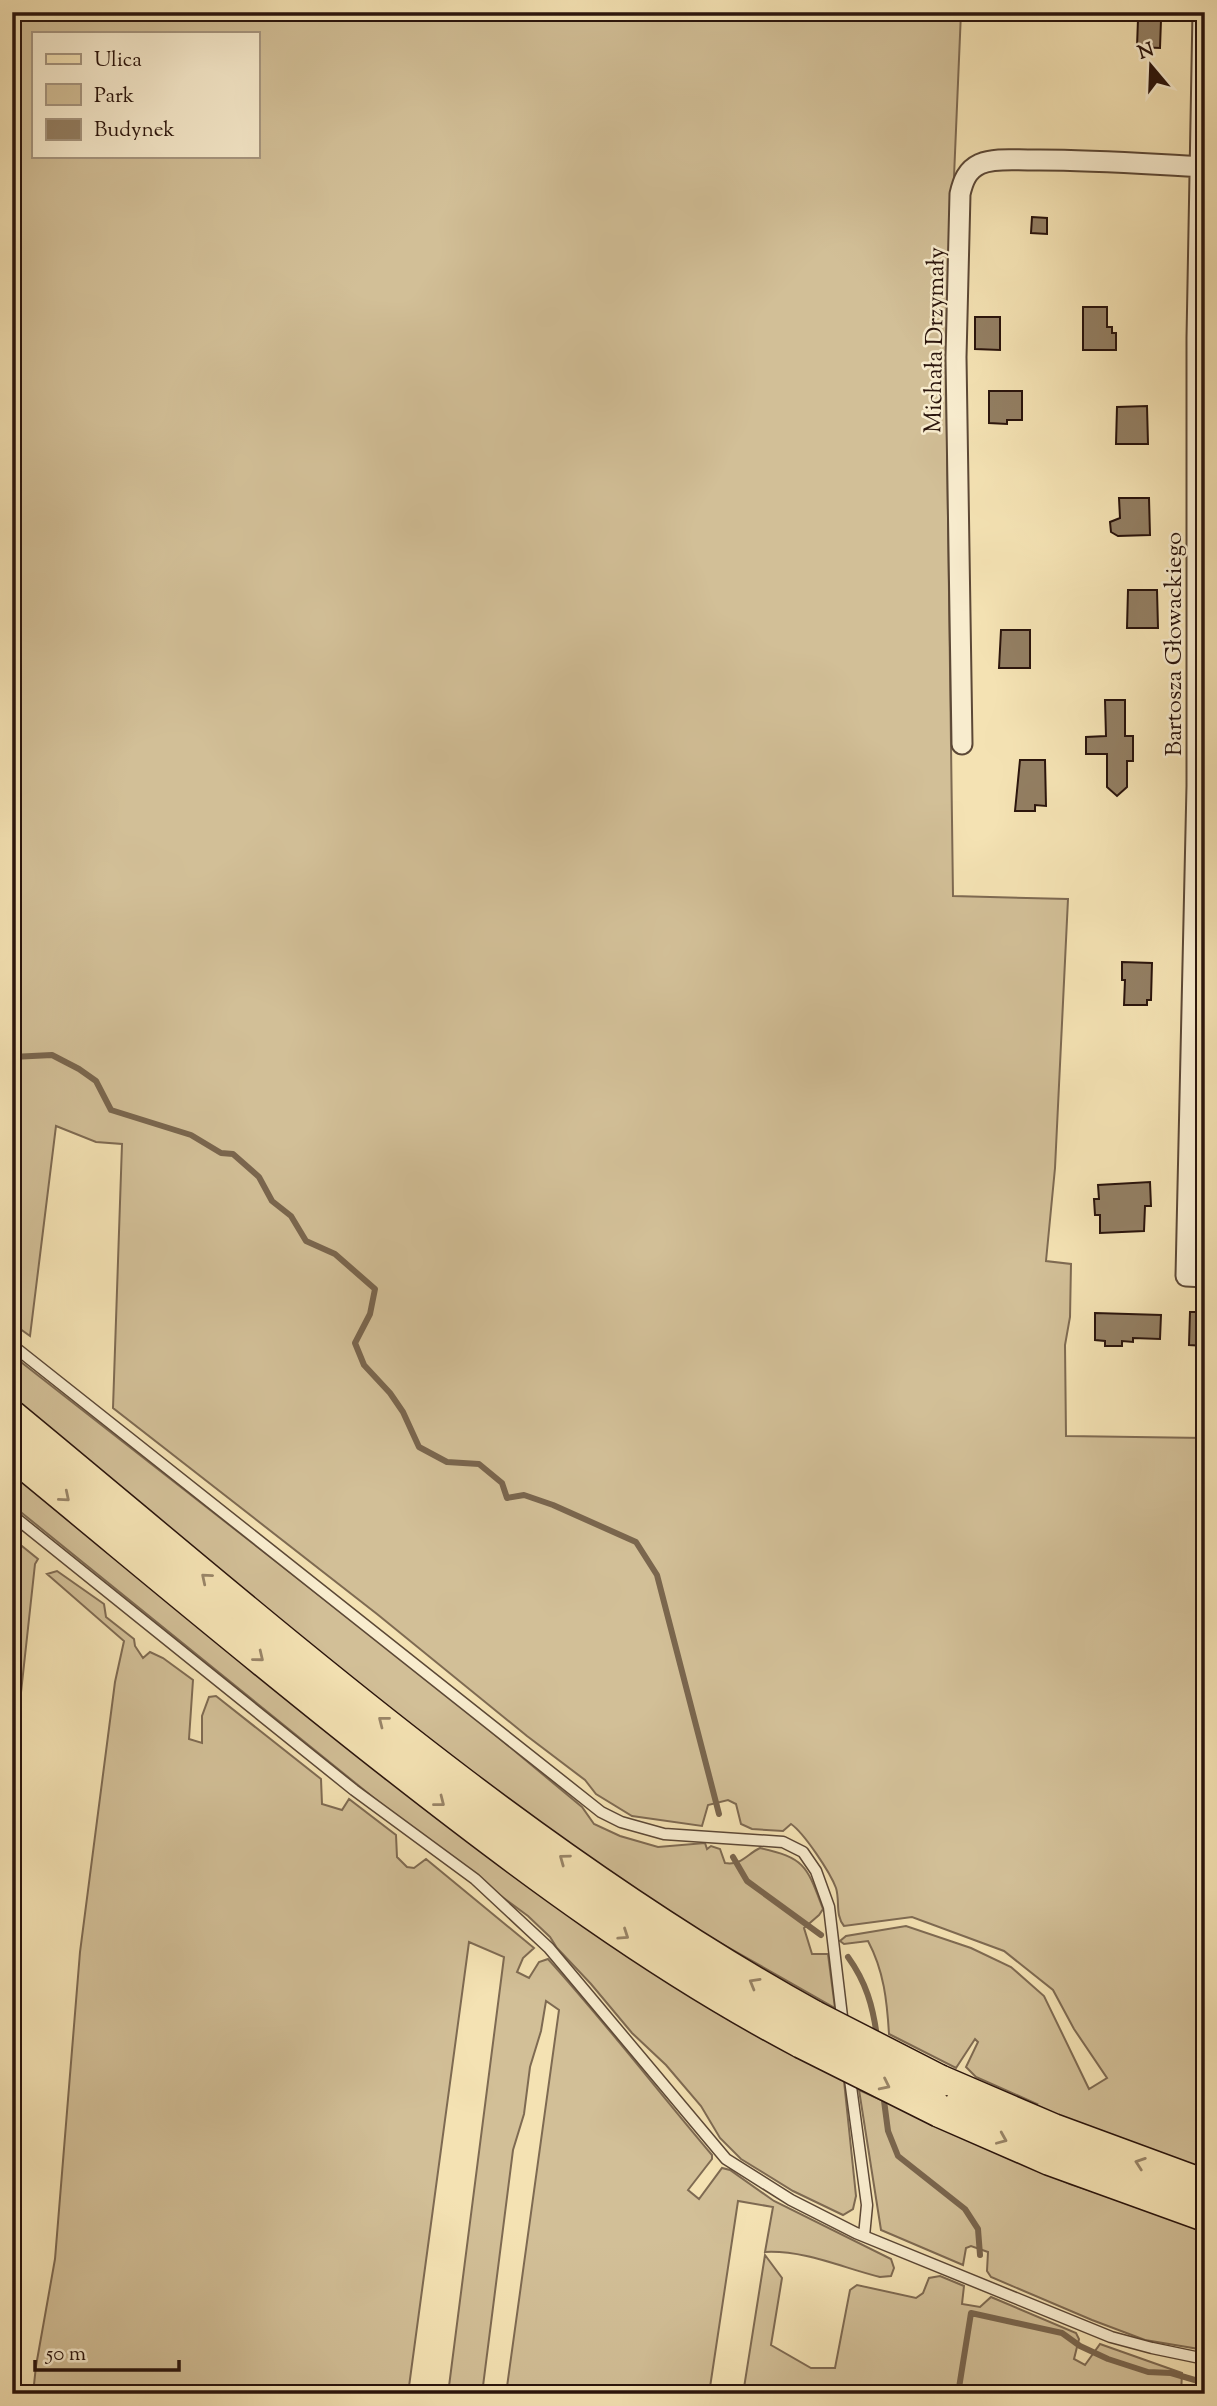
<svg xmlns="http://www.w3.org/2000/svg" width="1217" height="2406" viewBox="0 0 1217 2406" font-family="'Sorts Mill Goudy',serif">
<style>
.green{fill:#d2bf97;stroke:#7e6a52;stroke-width:2;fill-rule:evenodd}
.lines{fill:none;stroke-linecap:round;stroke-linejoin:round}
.stream{stroke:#7a664e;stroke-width:6}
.building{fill:#937f63;stroke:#2a140c;stroke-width:2}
.service-casing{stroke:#5c4836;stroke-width:13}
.minor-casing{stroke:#5c4836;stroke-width:23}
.primary-casing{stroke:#2a140c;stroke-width:35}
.service{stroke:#f8ecce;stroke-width:10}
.minor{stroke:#f8ecce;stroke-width:19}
.primary{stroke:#f4e2b3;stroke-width:32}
.primary-bridge-casing{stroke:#2a140c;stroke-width:35;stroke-linecap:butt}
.primary-bridge{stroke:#f4e2b3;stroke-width:32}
.oneway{stroke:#998568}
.labels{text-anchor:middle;stroke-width:5;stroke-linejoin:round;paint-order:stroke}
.street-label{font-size:24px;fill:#2a140c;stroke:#f8ecce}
</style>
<rect width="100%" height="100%" fill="#f4e2b3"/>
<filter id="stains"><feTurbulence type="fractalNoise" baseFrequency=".00286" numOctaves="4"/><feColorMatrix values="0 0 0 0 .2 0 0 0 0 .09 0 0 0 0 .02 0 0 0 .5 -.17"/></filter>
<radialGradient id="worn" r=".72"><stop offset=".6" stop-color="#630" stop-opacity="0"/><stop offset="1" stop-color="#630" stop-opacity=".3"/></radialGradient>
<path class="green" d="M12 12H961L946 365 953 896 1068 899 1055 1168 1046 1261 1071 1264 1070 1317 1065 1345 1066 1436 1205 1438V2170L1032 2109 1037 2104 976 2077 966 2067 978 2042 975 2039 956 2068 889 2034C887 2001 884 1971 868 1941L844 1944 840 1941 846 1936 906 1926 971 1948 1011 1967 1044 1996 1089 2089 1107 2078 1074 2029 1053 1990 1004 1951 912 1917 844 1926C835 1915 840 1901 836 1888 830 1872 804 1833 791 1824L783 1831 752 1829 741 1824 736 1804 728 1800 708 1805 702 1826 632 1816 596 1794 585 1780 527 1736 377 1614 113 1408 122 1144 96 1142 56 1126 30 1336 12 1323ZM33 33H257V156H33Z
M12 1355 457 1703 582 1807 594 1824 620 1836 658 1847 705 1843 707 1849 711 1846 720 1849 725 1863C741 1866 747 1854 760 1848 806 1858 807 1867 823 1909L819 1915 804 1928 812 1954H828L835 2008 701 1932 576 1853 469 1774 12 1403Z
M12 1469 708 2005 844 2081 856 2196 853 2209 843 2215 793 2191 741 2159 720 2138 701 2106 666 2065 632 2033 591 1984 557 1948 550 1937 528 1916 427 1841 12 1505Z
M12 1538 38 1559 35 1564 12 1775Z
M57 1571 104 1604 106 1617 134 1639 135 1646 143 1658 150 1652 163 1658 193 1680 189 1739 202 1743V1716L209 1697 216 1696 321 1779 322 1804 342 1810 349 1799 396 1835 397 1857 407 1867 414 1868 426 1859 534 1948 523 1958 517 1972 529 1978 539 1962 548 1959C605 2022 657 2090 712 2155V2159L688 2190 699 2199 722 2168 730 2170 774 2201 891 2259 894 2268 891 2276 880 2277C843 2268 805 2250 765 2252L773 2207 738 2201 709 2394H506L559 2010 546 2001 541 2031 530 2067 524 2114 513 2150 482 2394H448L504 1957 469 1942 408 2394H33L36 2366 55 2259 80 1952 115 1682 124 1641 47 1574Z
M859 2090 1070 2184 1205 2228V2350L1145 2340 1092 2320 991 2277 987 2271 988 2252 971 2246 966 2248 963 2265 881 2230Z
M765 2255 782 2278 771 2345 811 2368H835L850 2290 857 2285 916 2298 923 2293 929 2278 940 2276 964 2286 962 2304 980 2307 991 2297 1076 2333 1079 2339 1074 2359 1085 2365 1100 2344 1182 2373 1181 2394H743Z"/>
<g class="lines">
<path class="stream" d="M12 1057 52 1055 79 1069 96 1081 111 1110 191 1135 221 1153 233 1154 259 1177 272 1201 291 1216 306 1241 335 1254 375 1289 370 1314 355 1343 364 1365 390 1393 403 1412 419 1447 447 1462 479 1464 502 1483 507 1498 524 1495 553 1505 636 1542 657 1575 719 1814
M733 1857 747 1881 821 1935
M848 1957C866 1982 873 2006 877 2037
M883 2093 888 2131 898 2156 965 2209 978 2229 980 2255
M958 2394 971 2313 1062 2333 1080 2346 1108 2359 1148 2372 1171 2373 1205 2383"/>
</g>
<path class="building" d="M1138 19 1161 20 1160 48 1137 47Z
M1032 217 1047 218V234L1031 233Z
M1083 307H1107V327H1112V333H1116V350H1083Z
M975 317H1000V350L975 349Z
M989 391H1022V420H1007V424L989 423Z
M1147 406 1148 444H1116L1117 407Z
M1119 498H1149L1150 535 1118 536 1111 532 1110 522 1120 518Z
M1128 590H1157L1158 628H1127Z
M1001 630H1030V668H999Z
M1105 700H1125V736H1133V761H1127V787L1117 796 1107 787V754H1086V737L1106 736Z
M1020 760H1045L1046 806 1035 805V811H1015Z
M1122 962 1152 963 1151 1000H1147V1005H1124L1125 980H1122Z
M1150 1182 1151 1206H1145L1144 1231 1100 1233V1215H1095L1094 1199H1099L1098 1185Z
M1190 1312H1205V1346L1189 1345Z
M1095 1313 1161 1315 1160 1339 1133 1338V1342L1122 1341V1346H1105V1341L1095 1340Z"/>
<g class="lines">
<g class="service-casing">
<path id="service" d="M12 1345 601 1812 621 1822 664 1834 783 1842 803 1852 816 1871 829 1907 843 2025
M12 1515 354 1790 475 1879 549 1948 726 2159 791 2200 856 2233 1111 2337 1152 2348 1205 2359
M849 2072 867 2205 864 2236"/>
</g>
<g class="minor-casing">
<path id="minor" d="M1203 12 1197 338V786L1186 1276 1205 1277
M962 744 956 357 960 194C963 181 967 170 980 164 994 158 1013 160 1028 160 1087 159 1146 164 1205 167"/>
</g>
<g class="primary-casing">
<path id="primary" d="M12 1417C269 1629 521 1855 814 2017
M12 1453C140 1558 266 1665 397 1767 526 1868 657 1966 802 2042
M939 2081 1053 2130 1205 2186
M940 2111 1050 2159 1205 2215"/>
</g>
<use href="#service" class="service"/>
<use href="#minor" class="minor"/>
<use href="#primary" class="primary"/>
<g class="primary-bridge-casing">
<path id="primary-bridge" d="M814 2017 939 2081
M802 2042 940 2111"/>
</g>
<use href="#primary-bridge" class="primary-bridge"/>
</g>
<defs><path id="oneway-chevron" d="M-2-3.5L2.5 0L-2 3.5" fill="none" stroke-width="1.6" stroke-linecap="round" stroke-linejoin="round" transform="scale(1.75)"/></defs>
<g class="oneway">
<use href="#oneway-chevron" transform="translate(65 1497) rotate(40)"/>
<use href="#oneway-chevron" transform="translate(206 1578) rotate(-140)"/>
<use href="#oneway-chevron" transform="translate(259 1657) rotate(39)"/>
<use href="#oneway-chevron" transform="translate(383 1721) rotate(-142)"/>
<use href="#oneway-chevron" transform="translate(440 1802) rotate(38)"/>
<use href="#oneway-chevron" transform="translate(564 1859) rotate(-144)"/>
<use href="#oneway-chevron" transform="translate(624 1935) rotate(34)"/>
<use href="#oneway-chevron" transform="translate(754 1983) rotate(-150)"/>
<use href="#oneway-chevron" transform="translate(885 2085) rotate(26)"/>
<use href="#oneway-chevron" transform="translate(1002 2139) rotate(23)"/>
<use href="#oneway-chevron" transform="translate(1140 2163) rotate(-161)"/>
</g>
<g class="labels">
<g class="street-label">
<text transform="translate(934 340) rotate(-89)" y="8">Michała Drzymały</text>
<text transform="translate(1173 644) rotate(-90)" y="8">Bartosza Głowackiego</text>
</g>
</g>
<rect width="1217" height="2406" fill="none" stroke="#f4e2b3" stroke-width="42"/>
<rect x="14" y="14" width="1189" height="2378" fill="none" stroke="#2a140c" stroke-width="3.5"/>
<rect x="21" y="21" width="1175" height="2364" fill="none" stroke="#2a140c" stroke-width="2"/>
<rect x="32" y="32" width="228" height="126" fill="#f8ecce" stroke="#a69680" stroke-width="2"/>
<rect x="46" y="54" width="35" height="10" fill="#f4e2b3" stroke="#a69680" stroke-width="2"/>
<text x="94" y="66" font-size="21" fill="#2a140c">Ulica</text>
<rect x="46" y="84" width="35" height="21" fill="#d2bf97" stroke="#a69680" stroke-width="2"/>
<text x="94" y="102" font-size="21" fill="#2a140c">Park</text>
<rect x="46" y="119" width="35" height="21" fill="#937f63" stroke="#a69680" stroke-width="2"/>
<text x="94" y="136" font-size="21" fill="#2a140c">Budynek</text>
<g transform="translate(1151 66) rotate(341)" stroke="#f8ecce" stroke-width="5" paint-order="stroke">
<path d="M0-5L12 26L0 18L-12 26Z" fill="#2a140c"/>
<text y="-10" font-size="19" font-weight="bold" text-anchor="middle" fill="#2a140c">N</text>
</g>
<path d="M35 2360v10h144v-10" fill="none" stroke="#2a140c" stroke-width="3.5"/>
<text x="46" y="2360" font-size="21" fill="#2a140c" stroke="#f8ecce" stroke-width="5" paint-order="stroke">50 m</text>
<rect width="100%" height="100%" filter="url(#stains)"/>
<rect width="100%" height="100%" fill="url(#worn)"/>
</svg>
